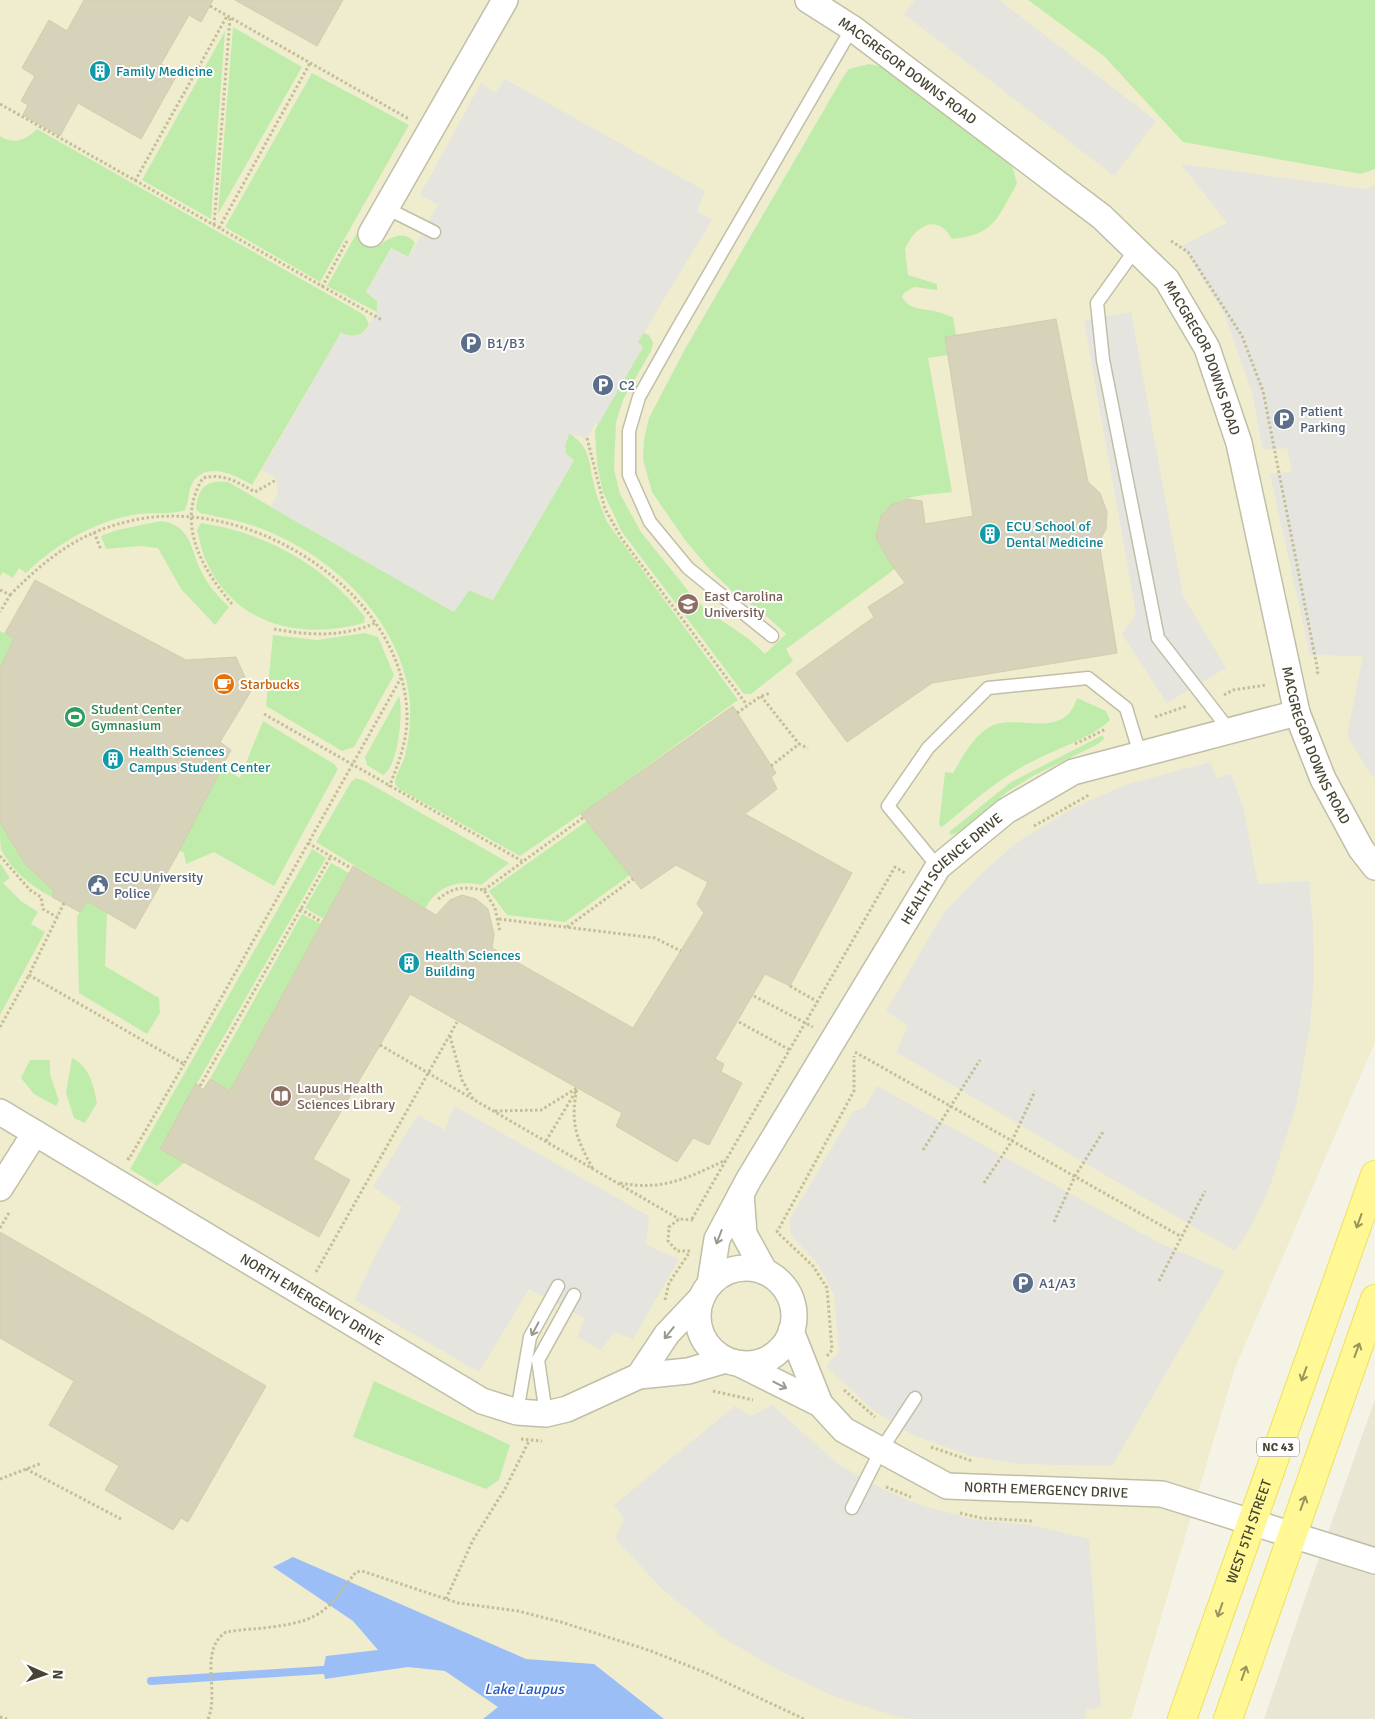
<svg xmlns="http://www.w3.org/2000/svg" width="1375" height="1719" viewBox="0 0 1375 1719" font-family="Signika,sans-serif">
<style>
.residential{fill:#e9e7d3}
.education{fill:#efedce}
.green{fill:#c0ecab}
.parking{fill:#e5e4de}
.water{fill:#9cbef7}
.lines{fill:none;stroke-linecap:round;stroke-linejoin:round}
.stream{stroke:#9cbef7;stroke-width:8}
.building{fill:#d7d2ba;stroke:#d3ccad}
.lane-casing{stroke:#c1bea7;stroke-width:15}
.street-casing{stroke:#c1bea7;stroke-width:28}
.primary-casing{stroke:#eee25a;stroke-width:30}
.path{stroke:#c4be97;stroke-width:3;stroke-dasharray:2.5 2.5;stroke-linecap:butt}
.lane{stroke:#fff;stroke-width:12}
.street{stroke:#fff;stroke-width:25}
.primary{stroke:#fff894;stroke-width:28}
.oneway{stroke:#9a955f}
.oneway2{stroke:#9a988f}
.labels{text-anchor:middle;stroke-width:4;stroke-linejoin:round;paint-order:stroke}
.shield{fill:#fff;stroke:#7f7c71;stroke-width:1}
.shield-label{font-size:12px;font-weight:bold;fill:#484434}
.culture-label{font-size:14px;fill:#0d838f;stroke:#fff;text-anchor:start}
.street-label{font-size:14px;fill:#484434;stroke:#fff}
.service-label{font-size:14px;fill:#4e5e75;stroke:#fff;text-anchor:start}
.education-label{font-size:14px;fill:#785e54;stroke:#fff;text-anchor:start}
.food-label{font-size:14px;fill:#c56008;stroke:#fff;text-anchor:start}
.leisure-label{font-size:14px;fill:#27864d;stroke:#fff;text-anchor:start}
.water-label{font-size:15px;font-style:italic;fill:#235bbe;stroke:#fff}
</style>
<rect width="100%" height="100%" fill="#f4f3e6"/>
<path class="residential" d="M1375 1399V1719H1264L1305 1598Z"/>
<path class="education" d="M0 0H1139L1375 166V1042L1235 1368 1131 1719H0Z"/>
<path class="green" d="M1028 0H1375V169L1361 174 1183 142 1104 56Z
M233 27 302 67 218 214Z
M225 31 211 219 142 180Z
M869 64 886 68 1005 157 1013 168 1017 184C997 218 995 235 952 239 937 212 915 226 905 249L908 275 937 284V290L914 287 904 293 902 297C910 311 924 308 938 312 943 313 948 316 953 317L956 335 948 355 928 358 952 492C930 495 896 494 882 515 878 521 878 531 876 538L895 569 786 649 793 661 751 694H744L622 532 603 492 597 465 595 431 635 340 641 332 649 335 653 343 651 351 623 400 616 422 614 469 620 494 641 532 694 598 709 612 749 639 765 654 786 634 762 612 734 593 710 570 685 540 652 492 643 459 644 440 649 418 685 349 843 77 849 69Z
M312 73 409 125 320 282 225 227Z
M37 129 361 313 365 316 369 324C362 337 354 338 341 333L252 485C235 475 205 460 192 484 188 492 189 501 185 510 172 515 153 512 139 514 97 520 57 543 26 573L19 568 13 578 3 572 0 576V136C15 146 26 139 37 129Z
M359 229 379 246C389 237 406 229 415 243L408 257 391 248 366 292 377 301V312L327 286Z
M569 433C592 449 588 461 594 485 597 498 602 509 607 522L738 700 581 814 520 856 399 789 395 784C395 776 402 765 405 756 409 739 411 721 410 703 403 616 321 544 241 522 227 518 213 516 200 513L196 509C198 488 206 479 228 482L454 612 469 590 493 600 574 460 566 454 565 446Z
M161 521C195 526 189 553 205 578 211 589 220 598 229 607L215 625 181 589 158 548 141 546 106 549 101 536 117 530Z
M201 523C265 532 325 566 365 617L364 623C302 640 236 626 207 563 202 553 200 541 197 530Z
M0 631 14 638 0 668Z
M365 633 378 637 394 675 354 747 342 751 266 706 273 635 317 640Z
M399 696C404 710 398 768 383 775L367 765 365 757Z
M1077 698 1106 711 1110 720C1091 739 1047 752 1022 767 993 783 968 806 942 827L939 825 945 772 953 773C963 756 976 731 996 724 1023 716 1065 739 1077 698Z
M263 721 334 764 338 769 274 886 214 852 186 864 184 853 179 850 222 767 240 778Z
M1103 735 1104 739 1098 744 1033 776 1007 792 959 832 951 835 949 832 1011 782Z
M356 778 365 781 509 863 481 885C456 880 438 886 425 909L316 842 351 782Z
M587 821 630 875 565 922 507 915 489 891Z
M0 822 25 864 54 891 52 897C32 887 11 870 1 849 0 842 0 829 0 822Z
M312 849 326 858 160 1148 185 1162 157 1186 130 1169Z
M0 863 10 878 3 883 21 901 38 912 31 924 45 932 0 1015Z
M331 863 349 873 324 919 305 908Z
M87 901 107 913 105 966 159 998 160 1013 147 1034 79 993 77 917Z
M302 914 321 924 230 1091 210 1079Z
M72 1058C90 1067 93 1084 97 1103L85 1123 74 1118 66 1093Z
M30 1060H50V1074L59 1101 56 1106 34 1094 21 1078Z
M374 1381 510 1445 499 1480 486 1489 353 1437Z"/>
<path class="parking" d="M915 0H999L1156 121 1114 176 904 14Z
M505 79 705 191 697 211 712 220 638 342 643 347 598 425 595 424 587 438 569 434 565 446 566 454 574 460 493 600 469 590 454 612 271 507 278 493 276 480 273 476 262 470 341 332 350 337 364 333 377 312V300L366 292 391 248 409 257 438 205 420 195 481 83 495 93Z
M1181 164 1367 189 1375 186V777L1372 776 1347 736 1363 656 1310 655 1270 474 1292 472 1287 448 1263 450 1252 392 1224 313 1182 246 1227 223Z
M1131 312 1183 596 1226 668 1167 703 1122 634 1136 613 1084 320Z
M1210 762 1217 778 1231 774 1243 806 1258 884 1309 881 1313 928 1314 978 1310 1026 1296 1107 1270 1186 1252 1225 1235 1251 896 1052 908 1026 886 1011 943 914 983 872 1019 841 1073 808 1125 785Z
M877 1086 1159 1243 1225 1271 1112 1466 1020 1464 971 1456 913 1435 874 1411 826 1366 839 1352 834 1295 819 1265 791 1235 790 1219 853 1112 865 1107Z
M454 1106 649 1216 646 1245 679 1259 633 1339 614 1332 601 1350 577 1337 585 1318 529 1289 479 1372 355 1300 373 1260 402 1207 373 1187 418 1115 445 1130Z
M772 1405 839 1465 881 1488 919 1505 977 1520 1031 1525 1089 1539 1101 1707 1086 1710 1085 1719H909L896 1716 836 1697 780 1671 725 1639 664 1591 615 1538 624 1519 614 1505 735 1406 751 1416Z"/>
<path class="water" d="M293 1557 526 1659 594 1664 664 1719H483L498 1707 445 1671 408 1667 325 1679 323 1670 326 1656 378 1650 353 1621 273 1567Z"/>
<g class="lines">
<path class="stream" d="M151 1681 323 1670"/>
</g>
<path class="building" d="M84 0H213L201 22 189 15 161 64 178 73 141 139 78 103 60 136 23 115 28 105 21 101 35 76 22 68 49 20 67 31Z
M235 0H343L317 46Z
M1056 319 1088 482 1100 493 1107 512 1106 529 1099 542 1117 653 932 683 847 742 796 673 874 617 868 607 905 583 889 561 876 538 881 516 891 505 907 499 922 501 925 524 973 516 945 337Z
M35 580 186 660 236 657 251 691 220 742 231 750 176 857 135 929 87 901 80 912 52 897 54 891 25 864 0 822V668L14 638 5 633Z
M733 706 776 773 771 777 777 789 745 814 852 873 790 986 765 974 715 1059 724 1064 721 1072 742 1083 709 1145 693 1138 677 1162 616 1126 622 1113 410 994 313 1159 350 1180 319 1237 160 1149 196 1083 203 1090 210 1079 230 1091 353 866 436 915 450 900 462 895 476 899 488 909 494 934 492 948 633 1028 704 913 697 904 708 882 676 865 641 889 581 814Z
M0 1232 266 1386 188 1522 181 1518 173 1530 105 1490 119 1466 49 1425 74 1381 0 1338Z"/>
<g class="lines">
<g class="lane-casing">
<path id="lane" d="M386 208 434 232
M1135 250 1097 303 1103 360 1158 638 1230 731
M772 636 688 568 650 522 629 475V431L639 397 675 333 852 28
M938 867 888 806 928 748 988 688 1088 678 1126 708 1140 754
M517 1412 530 1337 558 1286
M546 1414 538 1360 574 1295
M852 1508 881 1450 915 1398"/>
</g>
<g class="street-casing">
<g id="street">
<path id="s1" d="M808 0 852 28 1102 217 1167 280 1207 348 1239 443 1297 713 1323 779 1361 849 1375 867"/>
<path d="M371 234 505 0"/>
<path id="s2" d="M0 1112 482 1401 517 1412 546 1414 567 1409 639 1376 688 1371 726 1360"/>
<path d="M0 1188 35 1133"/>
<path d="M741 1194 744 1234 765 1272"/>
<circle cx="746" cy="1316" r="48"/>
<path id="s3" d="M710 1284 717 1239 749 1179 938 867 1006 811 1073 772 1297 713"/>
<path d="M791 1331 820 1404"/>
<path id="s4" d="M742 1365 820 1404 844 1430 947 1486 1162 1494 1375 1561"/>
<path d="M639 1376 667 1334 702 1297"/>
</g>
</g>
<g class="primary-casing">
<g id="primary">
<path id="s5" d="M1182 1719 1375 1175"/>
<path d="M1228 1719 1375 1299"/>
</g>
</g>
<path class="path" d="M210 6 409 119
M0 104 382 320
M135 181 227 16
M214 225 230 18
M219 228 310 63
M1171 241 1188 252 1242 336 1263 391 1318 672 1315 675
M322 287 347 241
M587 438 605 509 622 539 747 705
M94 532 101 550
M0 590 10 595 0 612
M10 595C47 558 78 533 130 521 246 493 403 589 407 714 408 739 398 765 389 787
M232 604C202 569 175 523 203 478 224 473 237 482 255 492L276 480
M274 629C307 635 342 638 375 623
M1224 695 1233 690 1266 685
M761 696 799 744
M737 713 761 696 771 693
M264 714 522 861
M1155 717 1187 706
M1075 744 1106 729
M771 766 799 744 808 748
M1034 826 1089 795
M308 843 351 868
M0 856 30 890 41 897 43 909 57 917
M484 890 584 817
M438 899C455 886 463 887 484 890L495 908 500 932
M64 903 29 975 184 1064 401 678
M300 909 322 922
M499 919 655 938 681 951
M567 927 633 879
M790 986 818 1002
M754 996 813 1027
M739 1022 790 1050
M0 1027 29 975
M450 1036 462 1080 473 1099
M380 1045 679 1219
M855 1052 1180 1236
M200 1086 331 856
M495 1111 541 1110 577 1088C570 1123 576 1138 593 1169
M546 1141 576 1091
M923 1150 980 1060
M127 1158 129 1159 184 1064
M620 1183C664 1191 687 1178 726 1160
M984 1183 1012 1141 1035 1091
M692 1219 895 867 905 873
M1054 1222 1075 1176 1103 1132
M0 1228 10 1211
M690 1251H677L668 1241 669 1227 679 1219 693 1220
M316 1272 457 1022
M1159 1281 1205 1191
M665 1300 669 1283 689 1253
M827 1356 832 1350 827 1288 813 1266 777 1232 854 1091V1056
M844 1390 875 1417
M713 1391 753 1400
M521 1439 542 1441
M931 1447 972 1461
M26 1469 121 1519
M0 1479 42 1463
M886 1487 911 1497
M960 1513 981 1518 1032 1521
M446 1599 473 1540 505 1489 529 1441
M0 1717 7 1719
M208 1719C220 1691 198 1651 226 1632 256 1627 304 1629 326 1608 338 1598 346 1584 356 1572L362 1571 458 1603 518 1611 561 1622 651 1651 704 1672 804 1719"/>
<use href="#lane" class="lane"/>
<use href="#street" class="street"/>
<use href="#primary" class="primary"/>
</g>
<defs><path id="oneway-shaft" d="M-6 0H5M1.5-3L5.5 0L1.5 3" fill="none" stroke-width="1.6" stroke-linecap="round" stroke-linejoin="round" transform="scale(1.25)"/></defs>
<g class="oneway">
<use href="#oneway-shaft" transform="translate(1359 1221) rotate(110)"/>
<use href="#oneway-shaft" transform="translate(1357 1350) rotate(-70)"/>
<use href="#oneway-shaft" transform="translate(1304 1374) rotate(110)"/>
<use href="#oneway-shaft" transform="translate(1303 1503) rotate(-70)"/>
<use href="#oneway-shaft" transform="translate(1220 1610) rotate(109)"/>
<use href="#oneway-shaft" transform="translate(1244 1673) rotate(-71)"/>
</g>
<g class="oneway2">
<use href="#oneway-shaft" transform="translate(719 1237) rotate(111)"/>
<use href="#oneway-shaft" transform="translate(535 1329) rotate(118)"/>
<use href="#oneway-shaft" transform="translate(669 1333) rotate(129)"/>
<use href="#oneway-shaft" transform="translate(780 1385) rotate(27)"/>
</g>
<defs>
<g id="building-disc" transform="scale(1.125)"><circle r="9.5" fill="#0f9aa8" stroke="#fff"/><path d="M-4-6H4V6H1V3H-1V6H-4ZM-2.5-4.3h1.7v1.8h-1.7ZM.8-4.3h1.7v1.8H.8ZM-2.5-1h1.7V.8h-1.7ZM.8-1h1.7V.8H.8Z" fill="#fff"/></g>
<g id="parking-disc" transform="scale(1.125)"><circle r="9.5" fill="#5c6f8a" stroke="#fff"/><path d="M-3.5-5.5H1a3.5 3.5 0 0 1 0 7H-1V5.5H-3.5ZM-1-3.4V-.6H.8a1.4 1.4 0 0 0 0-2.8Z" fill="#fff"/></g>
<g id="university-disc" transform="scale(1.125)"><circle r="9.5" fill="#8d6e63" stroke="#fff"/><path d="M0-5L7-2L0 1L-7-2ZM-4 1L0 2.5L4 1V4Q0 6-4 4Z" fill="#fff"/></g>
<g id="cafe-disc" transform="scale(1.125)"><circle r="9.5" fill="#e8710a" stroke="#fff"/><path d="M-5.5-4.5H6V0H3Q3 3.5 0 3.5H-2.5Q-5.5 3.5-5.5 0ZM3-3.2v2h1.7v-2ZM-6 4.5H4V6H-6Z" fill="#fff"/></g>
<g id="stadium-disc" transform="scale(1.125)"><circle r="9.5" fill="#2e9e5b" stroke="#fff"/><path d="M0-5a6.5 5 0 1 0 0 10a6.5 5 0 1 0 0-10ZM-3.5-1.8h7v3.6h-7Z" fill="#fff"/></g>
<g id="civic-disc" transform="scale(1.125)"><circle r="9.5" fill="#5c6f8a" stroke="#fff"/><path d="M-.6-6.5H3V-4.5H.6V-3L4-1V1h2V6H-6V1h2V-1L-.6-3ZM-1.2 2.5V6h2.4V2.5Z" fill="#fff"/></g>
<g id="library-disc" transform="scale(1.125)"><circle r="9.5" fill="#8d6e63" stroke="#fff"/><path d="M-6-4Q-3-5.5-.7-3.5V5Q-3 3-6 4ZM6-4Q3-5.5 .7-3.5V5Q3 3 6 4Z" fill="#fff"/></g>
</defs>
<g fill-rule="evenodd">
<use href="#building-disc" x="100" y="71"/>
<use href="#parking-disc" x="471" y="343"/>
<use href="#parking-disc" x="603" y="385"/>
<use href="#parking-disc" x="1284" y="419"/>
<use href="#building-disc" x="990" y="534"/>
<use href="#university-disc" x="688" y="604"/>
<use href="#cafe-disc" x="224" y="684"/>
<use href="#stadium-disc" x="75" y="717"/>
<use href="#building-disc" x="113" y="759"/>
<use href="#civic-disc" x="98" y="885"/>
<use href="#building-disc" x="409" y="963"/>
<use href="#library-disc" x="281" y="1096"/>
<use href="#parking-disc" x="1023" y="1283"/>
</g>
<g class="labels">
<rect class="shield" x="1257" y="1437.5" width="42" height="19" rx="4"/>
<g class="shield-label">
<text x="1278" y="1451">NC 43</text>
</g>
<g class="culture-label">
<text x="116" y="76">Family Medicine</text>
<text x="1006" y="531">ECU School of<tspan x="1006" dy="16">Dental Medicine</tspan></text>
<text x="129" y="756">Health Sciences<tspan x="129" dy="16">Campus Student Center</tspan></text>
<text x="425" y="960">Health Sciences<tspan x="425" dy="16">Building</tspan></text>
</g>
<g class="street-label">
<text dy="5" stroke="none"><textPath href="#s1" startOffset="122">MACGREGOR DOWNS ROAD</textPath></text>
<text dy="5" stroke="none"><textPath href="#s1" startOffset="542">MACGREGOR DOWNS ROAD</textPath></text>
<text dy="5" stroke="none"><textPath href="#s1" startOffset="948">MACGREGOR DOWNS ROAD</textPath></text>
<text dy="5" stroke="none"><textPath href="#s3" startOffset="486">HEALTH SCIENCE DRIVE</textPath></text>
<text dy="5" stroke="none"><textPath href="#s2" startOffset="364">NORTH EMERGENCY DRIVE</textPath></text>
<text dy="5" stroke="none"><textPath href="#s4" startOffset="339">NORTH EMERGENCY DRIVE</textPath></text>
<text dy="5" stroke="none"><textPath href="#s5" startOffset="199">WEST 5TH STREET</textPath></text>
</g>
<g class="service-label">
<text x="487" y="348">B1/B3</text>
<text x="619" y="390">C2</text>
<text x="1300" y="416">Patient<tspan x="1300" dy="16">Parking</tspan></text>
<text x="114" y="882">ECU University<tspan x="114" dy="16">Police</tspan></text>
<text x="1039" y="1288">A1/A3</text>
</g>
<g class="education-label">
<text x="704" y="601">East Carolina<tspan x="704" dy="16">University</tspan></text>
<text x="297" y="1093">Laupus Health<tspan x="297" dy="16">Sciences Library</tspan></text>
</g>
<g class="food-label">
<text x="240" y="689">Starbucks</text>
</g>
<g class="leisure-label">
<text x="91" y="714">Student Center<tspan x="91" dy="16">Gymnasium</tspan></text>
</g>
<g class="water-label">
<text x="524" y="1694">Lake Laupus</text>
</g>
</g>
<g transform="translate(45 1674) rotate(92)" stroke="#ffffff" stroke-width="4" paint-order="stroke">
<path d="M0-4L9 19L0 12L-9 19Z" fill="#484434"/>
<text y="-8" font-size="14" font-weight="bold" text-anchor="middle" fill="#484434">N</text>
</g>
</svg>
